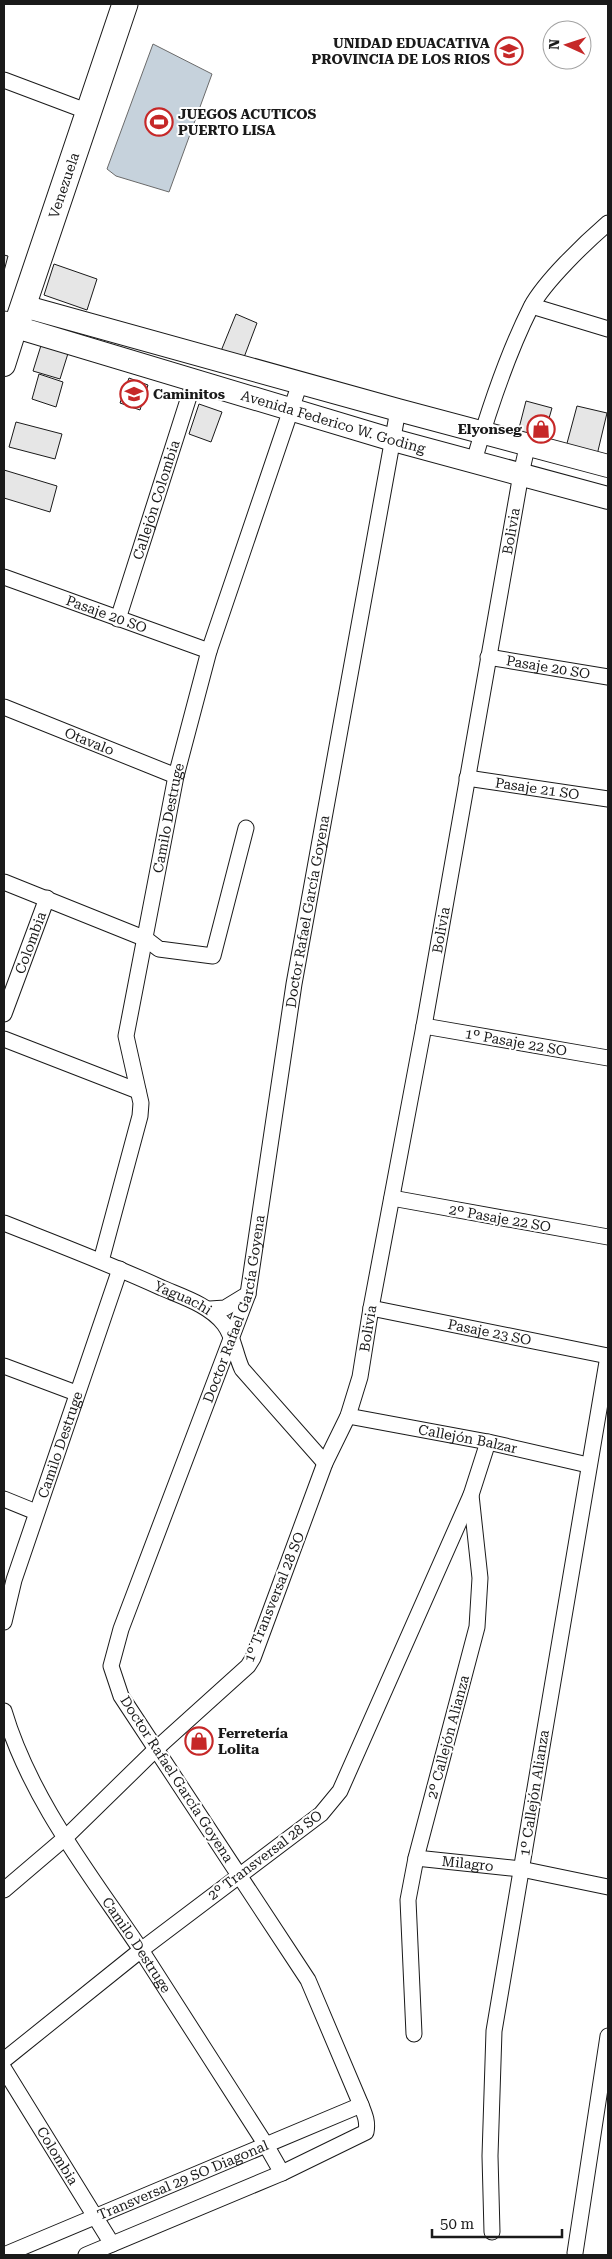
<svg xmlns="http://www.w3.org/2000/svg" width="612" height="2259" viewBox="0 0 612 2259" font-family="'Roboto Serif',serif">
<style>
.water{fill:#c6d2dc;stroke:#6a6a6a}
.building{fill:#e6e6e6;stroke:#1a1a1a}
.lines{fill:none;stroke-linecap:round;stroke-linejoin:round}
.street-casing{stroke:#1a1a1a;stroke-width:17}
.secondary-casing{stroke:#1a1a1a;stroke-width:24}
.primary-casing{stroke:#1a1a1a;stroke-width:27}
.street{stroke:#fff;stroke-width:15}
.secondary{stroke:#fff;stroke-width:22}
.primary{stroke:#fff;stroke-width:25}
.labels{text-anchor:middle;stroke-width:4;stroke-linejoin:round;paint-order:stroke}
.poi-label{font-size:14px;font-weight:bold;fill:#1a1a1a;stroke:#fff;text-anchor:start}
.street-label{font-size:14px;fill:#1a1a1a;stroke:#fff}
</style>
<rect width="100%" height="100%" fill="#fff"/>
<path class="water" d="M153 44 212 74 169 192 116 176 107 169Z"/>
<path class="building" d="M4 255 8 256 4 271Z
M54 264 97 279 87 310 44 295Z
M236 314 257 323 243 360 221 351Z
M43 339 70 347 60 379 33 371Z
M39 374 63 382 56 407 32 399Z
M129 378 148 385 140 410 120 403Z
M526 401 552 408 543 439 518 432Z
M199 404 222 412 211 442 189 434Z
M577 406 607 413 597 455 566 447Z
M16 422 62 434 55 459 9 447Z
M4 470 57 486 50 512 4 498Z"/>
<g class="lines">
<g class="street-casing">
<g id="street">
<path d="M4 80 89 112"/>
<path d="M532 306 608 329"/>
<path d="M474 461C489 409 507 355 531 307 545 281 585 243 608 223"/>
<path id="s1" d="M4 577 209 651"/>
<path id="s2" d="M118 619 194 381"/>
<path id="s3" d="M488 657 608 677"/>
<path id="s4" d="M4 707 176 776"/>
<path id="s5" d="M467 778 608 799"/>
<path d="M4 882 146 939 159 949 213 956 246 828"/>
<path id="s6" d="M4 1014 47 898"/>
<path d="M424 1026 608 1058"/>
<path d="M4 1039 138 1091"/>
<path d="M392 1198 608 1237"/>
<path id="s7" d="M4 1223C57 1244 110 1264 162 1288 183 1297 209 1305 224 1324 234 1337 235 1354 242 1369L325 1463"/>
<path id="s8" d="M101 1261 140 1116 141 1103 126 1036 176 776 209 651 300 383"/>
<path id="s9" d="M371 1308 608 1356"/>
<path d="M210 1309 225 1308 248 1294"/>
<path d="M4 1366 76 1393"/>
<path id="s10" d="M348 1416 488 1442 588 1465"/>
<path d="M4 1499 36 1512"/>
<path id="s11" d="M4 1622 14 1580 120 1269"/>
<path id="s12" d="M4 1711C30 1799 90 1874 141 1950 183 2015 224 2080 266 2145L282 2173"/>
<path id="s13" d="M416 1858 521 1869 608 1887"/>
<path id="s14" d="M4 1890 65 1838 156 1749 248 1666 253 1658 325 1463 348 1416 360 1377 371 1308 424 1026 521 474 528 443"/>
<path d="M414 2034 408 1900 416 1858 477 1627 480 1578 471 1495 488 1442"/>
<path d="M4 2060 141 1950 321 1814 340 1791 471 1495"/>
<path id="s15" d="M4 2069 112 2244"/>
<path d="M492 2232 490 2156 494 2031 608 1356"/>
<path d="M575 2253 608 2036"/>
<path id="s16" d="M4 2255 361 2105"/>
<path id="s17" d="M86 2255 282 2173 366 2132C368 2122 365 2115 361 2105L308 1980 121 1696 111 1666 121 1629 248 1294 294 984 398 410"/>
</g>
</g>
<g class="secondary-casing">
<g id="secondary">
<path d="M23 306 398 410 608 466"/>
<path id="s18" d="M4 365 16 327 393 440 608 498"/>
</g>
</g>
<g class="primary-casing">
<g id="primary">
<path id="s19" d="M4 324 16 327 125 4"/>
</g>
</g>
<use href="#street" class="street"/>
<use href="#secondary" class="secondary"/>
<use href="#primary" class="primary"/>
</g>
<defs>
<g id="school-ring" transform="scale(1.4375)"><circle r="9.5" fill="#fff" stroke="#c62828" stroke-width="1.5"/><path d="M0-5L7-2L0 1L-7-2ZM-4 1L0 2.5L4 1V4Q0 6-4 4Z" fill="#c62828"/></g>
<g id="stadium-ring" transform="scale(1.4375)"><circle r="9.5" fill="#fff" stroke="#c62828" stroke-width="1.5"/><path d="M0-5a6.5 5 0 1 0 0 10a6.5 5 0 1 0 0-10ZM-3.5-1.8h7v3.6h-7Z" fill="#c62828"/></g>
<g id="shop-ring" transform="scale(1.4375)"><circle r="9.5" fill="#fff" stroke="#c62828" stroke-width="1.5"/><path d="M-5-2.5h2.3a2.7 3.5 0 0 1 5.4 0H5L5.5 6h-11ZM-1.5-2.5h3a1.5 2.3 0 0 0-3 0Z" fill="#c62828"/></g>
</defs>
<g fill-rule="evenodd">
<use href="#school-ring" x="509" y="51"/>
<use href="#stadium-ring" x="159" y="122"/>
<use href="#school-ring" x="134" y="394"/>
<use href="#shop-ring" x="541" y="429"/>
<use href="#shop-ring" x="199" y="1741"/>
</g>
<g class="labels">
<g class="poi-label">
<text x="490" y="48" text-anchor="end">UNIDAD EDUACATIVA<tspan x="490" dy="16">PROVINCIA DE LOS RIOS</tspan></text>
<text x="178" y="119">JUEGOS ACUTICOS<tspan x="178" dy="16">PUERTO LISA</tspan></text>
<text x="153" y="399">Caminitos</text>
<text x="522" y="434" text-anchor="end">Elyonseg</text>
<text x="218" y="1738">Ferretería<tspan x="218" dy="16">Lolita</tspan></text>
</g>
<g class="street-label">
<text dy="5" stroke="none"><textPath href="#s19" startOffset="162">Venezuela</textPath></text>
<text dy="5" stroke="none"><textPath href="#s18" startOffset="371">Avenida Federico W. Goding</textPath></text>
<text dy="5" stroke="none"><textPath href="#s2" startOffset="125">Callejón Colombia</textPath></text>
<text dy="5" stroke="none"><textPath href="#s14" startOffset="1501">Bolivia</textPath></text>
<text dy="5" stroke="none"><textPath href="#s1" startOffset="109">Pasaje 20 SO</textPath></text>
<text dy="5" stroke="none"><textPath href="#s3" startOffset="61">Pasaje 20 SO</textPath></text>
<text dy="5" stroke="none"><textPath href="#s4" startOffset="92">Otavalo</textPath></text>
<text dy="5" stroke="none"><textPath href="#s5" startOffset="71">Pasaje 21 SO</textPath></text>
<text dy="5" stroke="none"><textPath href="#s8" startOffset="454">Camilo Destruge</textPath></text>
<text dy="5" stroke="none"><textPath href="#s17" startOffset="1625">Doctor Rafael García Goyena</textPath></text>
<text dy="5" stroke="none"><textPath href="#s14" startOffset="1096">Bolivia</textPath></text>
<text dy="5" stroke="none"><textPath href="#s6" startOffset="76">Colombia</textPath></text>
<text transform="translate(516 1042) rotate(10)" y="5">1º Pasaje 22 SO</text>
<text transform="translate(500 1218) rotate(10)" y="5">2º Pasaje 22 SO</text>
<text dy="5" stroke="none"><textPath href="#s7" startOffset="194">Yaguachi</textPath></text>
<text dy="5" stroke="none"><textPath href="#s17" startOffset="1220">Doctor Rafael García Goyena</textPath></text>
<text dy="5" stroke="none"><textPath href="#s14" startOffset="691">Bolivia</textPath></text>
<text dy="5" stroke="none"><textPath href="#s9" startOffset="121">Pasaje 23 SO</textPath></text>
<text dy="5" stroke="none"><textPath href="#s10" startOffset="122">Callejón Balzar</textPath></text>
<text dy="5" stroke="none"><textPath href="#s11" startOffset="186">Camilo Destruge</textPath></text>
<text transform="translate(274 1597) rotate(-68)" y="5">1º Transversal 28 SO</text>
<text transform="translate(448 1737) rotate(-75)" y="5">2º Callejón Alianza</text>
<text transform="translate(177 1779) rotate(57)" y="5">Doctor Rafael García Goyena</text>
<text transform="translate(534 1793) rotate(-81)" y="5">1º Callejón Alianza</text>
<text transform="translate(265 1855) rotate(-37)" y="5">2º Transversal 28 SO</text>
<text dy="5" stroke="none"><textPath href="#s13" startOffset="52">Milagro</textPath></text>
<text dy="5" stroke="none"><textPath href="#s12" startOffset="270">Camilo Destruge</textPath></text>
<text dy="5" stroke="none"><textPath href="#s15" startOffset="102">Colombia</textPath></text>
<text dy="5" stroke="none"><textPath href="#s16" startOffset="194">Transversal 29 SO Diagonal</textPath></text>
</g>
</g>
<rect width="612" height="2259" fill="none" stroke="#1a1a1a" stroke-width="10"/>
<g transform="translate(567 45) rotate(273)"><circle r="24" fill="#ffffff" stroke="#a3a3a3"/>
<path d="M0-4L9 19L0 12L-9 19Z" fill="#c62828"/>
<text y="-8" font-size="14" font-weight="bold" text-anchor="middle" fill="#1a1a1a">N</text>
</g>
<path d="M432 2229v8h130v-8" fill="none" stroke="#1a1a1a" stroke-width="2.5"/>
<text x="440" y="2229" font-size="15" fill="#1a1a1a" stroke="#ffffff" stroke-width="4" paint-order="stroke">50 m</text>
</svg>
